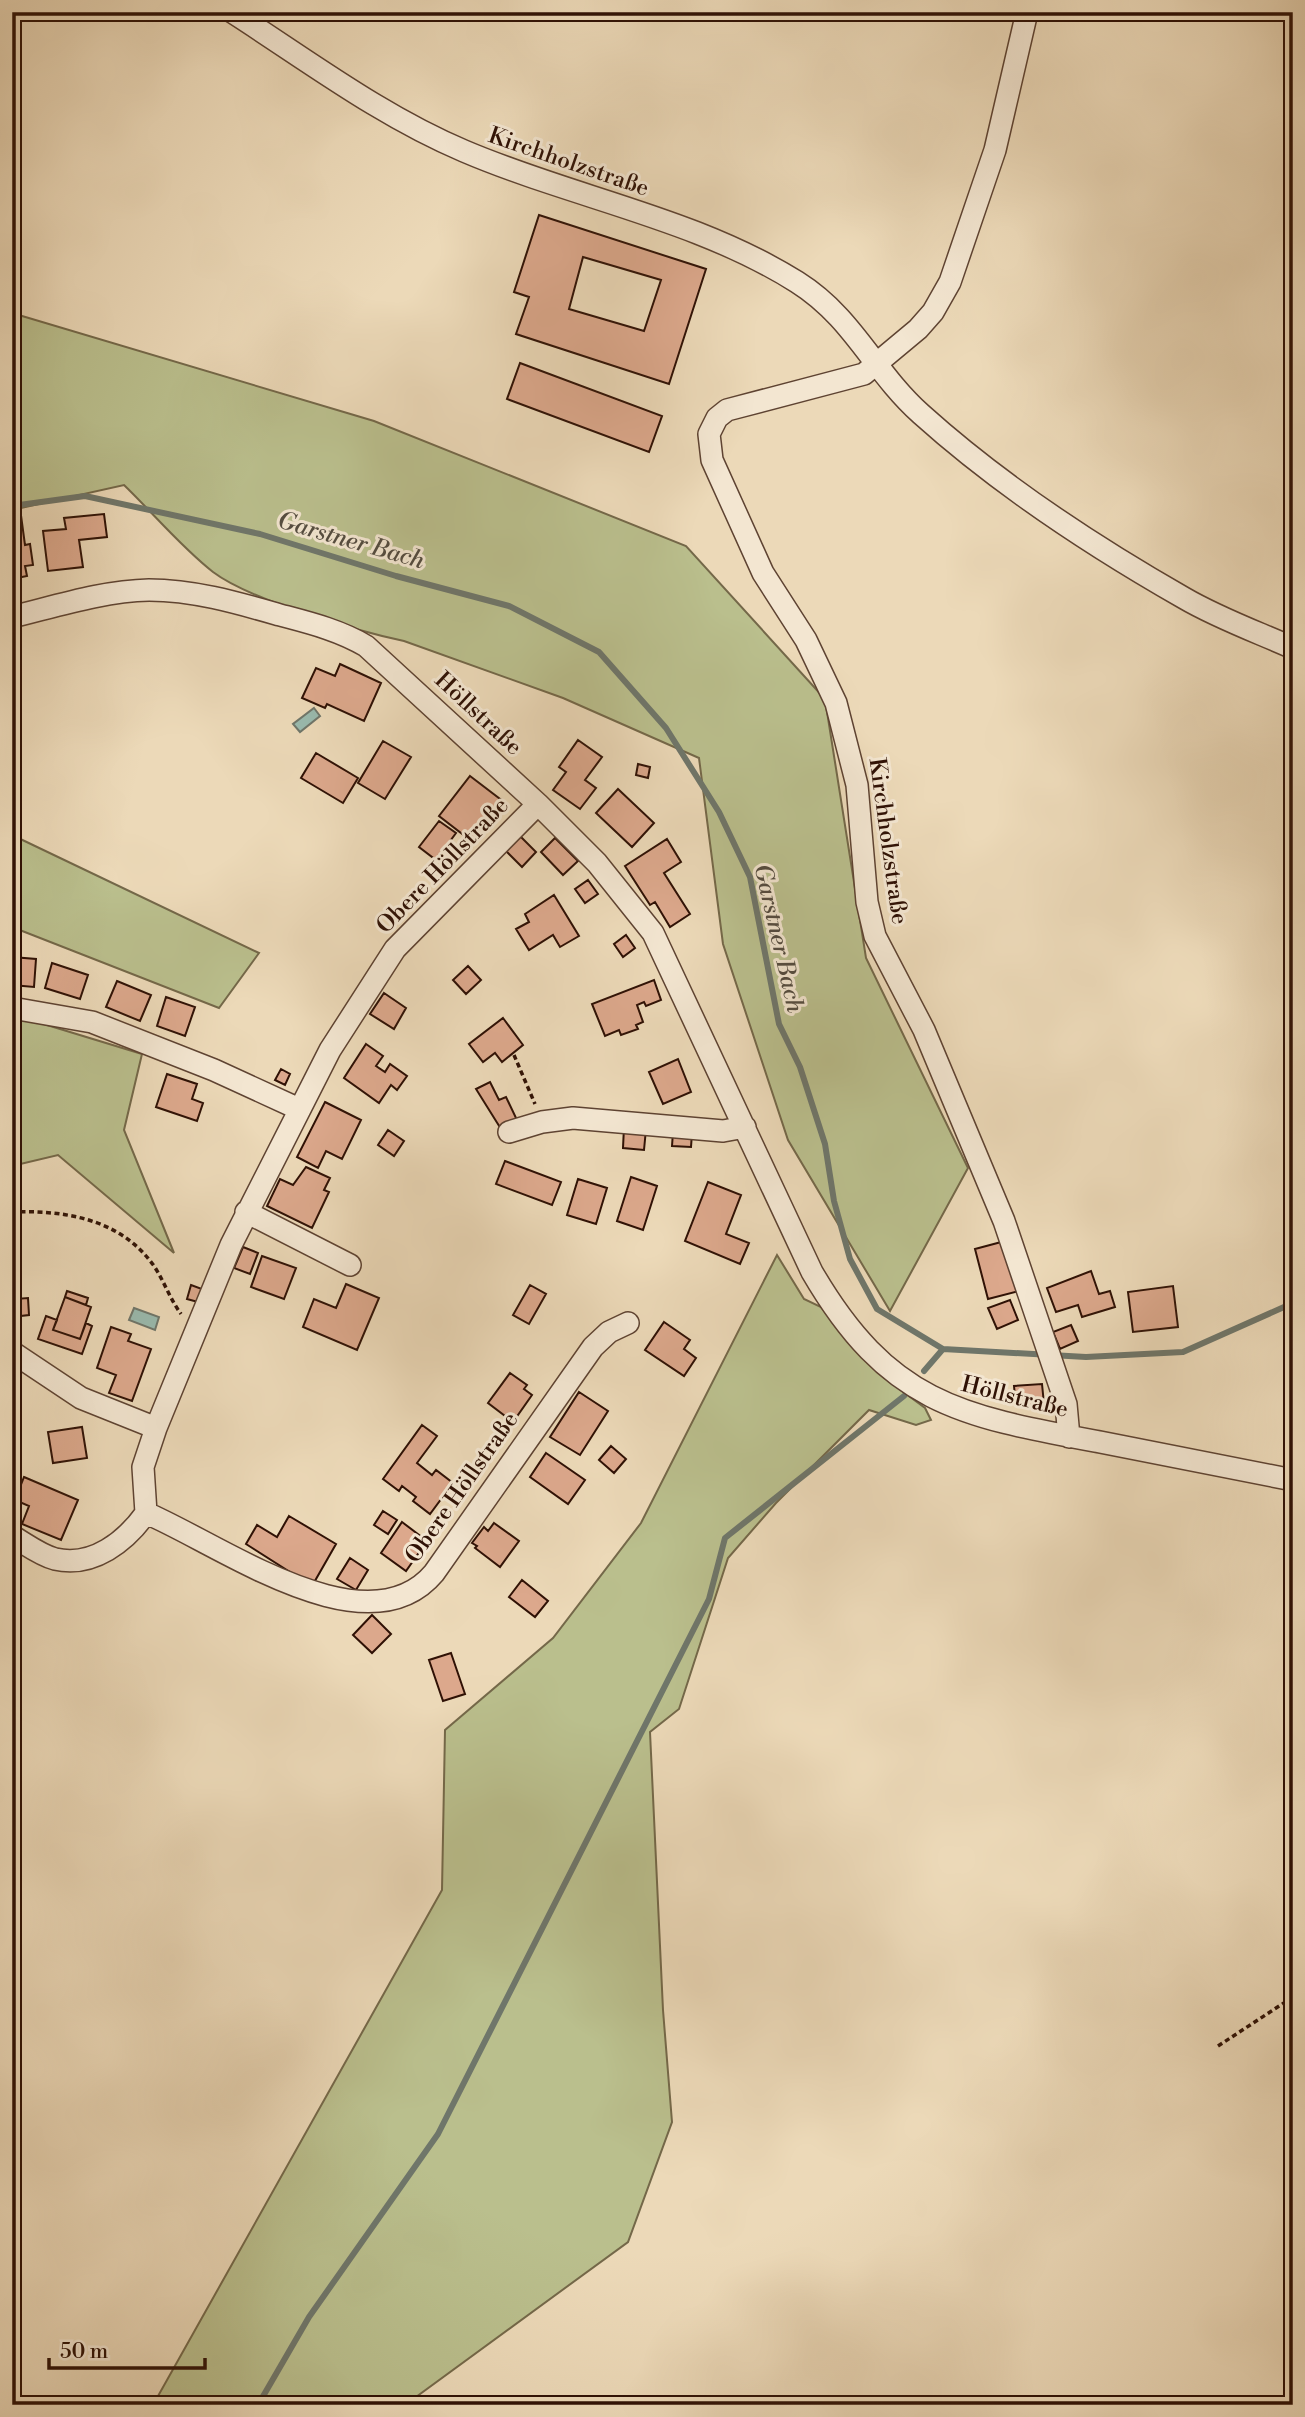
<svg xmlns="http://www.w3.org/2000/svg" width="1305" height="2417" viewBox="0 0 1305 2417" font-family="'Libre Bodoni',serif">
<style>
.green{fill:#babf8d;stroke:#746849;stroke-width:2}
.water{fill:#99baae;stroke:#6f766a;stroke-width:2}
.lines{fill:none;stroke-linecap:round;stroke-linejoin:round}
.stream{stroke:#6f766a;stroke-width:6}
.building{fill:#dca88c;stroke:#2f1105;stroke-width:2;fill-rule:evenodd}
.minor-casing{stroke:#5e4332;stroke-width:24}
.path{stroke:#2f1105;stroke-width:3.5;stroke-dasharray:5 3.5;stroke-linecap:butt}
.minor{stroke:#f3e6d1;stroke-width:21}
.labels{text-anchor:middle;stroke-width:6;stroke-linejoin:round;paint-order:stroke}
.street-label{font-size:23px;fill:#2f1105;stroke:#f3e6d1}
.water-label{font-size:24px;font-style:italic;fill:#544c40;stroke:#f3e6d1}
</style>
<rect width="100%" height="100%" fill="#ecd9b8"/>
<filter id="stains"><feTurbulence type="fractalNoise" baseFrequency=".00286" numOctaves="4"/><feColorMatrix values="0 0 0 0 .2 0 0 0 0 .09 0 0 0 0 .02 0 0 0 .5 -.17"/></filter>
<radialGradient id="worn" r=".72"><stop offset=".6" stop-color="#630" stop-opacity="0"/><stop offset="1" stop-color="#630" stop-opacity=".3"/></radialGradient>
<path class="green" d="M12 313 374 421 686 546 825 699 866 958 968 1168 890 1311 788 1140 723 944 699 758 563 698 404 641C357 631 250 600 213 572 181 547 153 513 124 485L12 510Z
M12 835 259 953 219 1008 12 927Z
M24 1018 142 1054 124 1130 174 1253 58 1155 12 1166V1023Z
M777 1255 804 1299 821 1307 882 1376 925 1408 931 1420 916 1425 869 1410 776 1503 728 1558 679 1709 650 1732 663 2010 672 2122 628 2242 405 2405H153L442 1890 445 1730 553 1638 641 1523Z"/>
<path class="water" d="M314 708 320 716 300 732 293 724Z
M134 1308 159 1317 155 1330 129 1320Z"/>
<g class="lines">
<path class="stream" d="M12 506 85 496 260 534 396 576 509 606 599 652 666 728 719 812 750 877 779 1024 800 1067 825 1144 834 1201 850 1259 877 1309 943 1349 1086 1357 1183 1352 1293 1303
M924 1371 943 1349
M258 2405 309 2317 438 2134 709 1599 725 1538 904 1396"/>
</g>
<path class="building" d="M539 215 706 269 669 384 516 334 529 297 514 292ZM583 257 661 280 644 331 569 309Z
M520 363 662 416 649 452 507 399Z
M20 508 25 545 30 544 33 565 25 566 27 576 12 579V510Z
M104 514 107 537 79 540 83 567 48 571 43 531 66 529 64 518Z
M340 664 381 683 364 721 327 704 325 708 302 698 316 668 335 676Z
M578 740 602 757 585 780 596 788 580 809 553 790 566 772 559 767Z
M383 741 411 757 385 799 358 783Z
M316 753 358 778 343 803 301 778Z
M638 764 650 767 648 778 636 775Z
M470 776 504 802 474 843 439 816Z
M618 789 654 823 632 847 596 813Z
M439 821 456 833 436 860 419 847Z
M519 835 536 852 522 867 505 850Z
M555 838 578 861 563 875 541 852Z
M667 839 681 862 664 873 690 914 670 927 655 902 650 905 625 866Z
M588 880 598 894 585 903 575 889Z
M554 895 579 936 560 947 553 935 529 950 516 929 529 922 525 914Z
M626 935 635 948 623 957 614 944Z
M12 957 36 959 34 987 12 985Z
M52 963 88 975 80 999 45 988Z
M468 966 481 980 466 994 453 980Z
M654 980 661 1000 646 1006 644 1002 637 1005 643 1022 636 1025 638 1029 621 1035 619 1030 605 1036 592 1004Z
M117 981 151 995 140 1021 106 1007Z
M384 993 406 1008 394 1029 370 1014Z
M166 997 195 1007 185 1036 157 1026Z
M503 1018 523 1045 502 1062 495 1053 483 1062 469 1044Z
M366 1044 383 1056 376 1066 385 1072 390 1064 407 1076 397 1090 391 1085 379 1103 344 1078Z
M678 1059 691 1092 663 1104 649 1072Z
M281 1069 290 1074 285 1085 275 1080Z
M167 1074 197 1084 192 1099 203 1103 197 1121 156 1107Z
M490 1082 499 1100 506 1097 517 1120 501 1129 476 1089Z
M325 1102 361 1120 342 1159 326 1151 318 1168 297 1157Z
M624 1127 646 1129 644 1150 623 1148Z
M388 1130 404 1141 394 1156 378 1145Z
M673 1132 692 1133 691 1147 672 1146Z
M505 1161 561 1182 552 1205 496 1184Z
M306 1167 330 1178 324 1190 329 1192 312 1228 267 1206 280 1179 293 1185Z
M631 1177 657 1186 643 1230 617 1221Z
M578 1179 607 1188 596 1224 567 1215Z
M708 1182 741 1195 726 1234 749 1243 740 1264 685 1241Z
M1005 1241 1019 1291 988 1299 975 1249Z
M243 1247 258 1253 250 1274 234 1268Z
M262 1256 296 1268 284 1299 251 1287Z
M12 1257 16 1299 28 1298 29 1315 12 1317Z
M1091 1271 1099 1294 1110 1291 1115 1307 1082 1317 1078 1305 1056 1312 1047 1288Z
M346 1284 379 1298 357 1350 303 1327 314 1299 336 1308Z
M191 1285 202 1289 198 1302 187 1299Z
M530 1285 546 1294 529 1324 513 1315Z
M1173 1286 1178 1327 1133 1332 1128 1292Z
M67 1291 88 1298 86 1305 65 1297Z
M65 1297 91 1307 80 1339 53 1330Z
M1010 1300 1018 1320 997 1329 988 1308Z
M46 1316 57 1320 53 1330 80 1339 86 1323 92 1326 82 1354 38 1339Z
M664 1322 690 1340 684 1349 696 1358 684 1376 645 1350Z
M1071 1325 1078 1341 1060 1349 1053 1332Z
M111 1327 131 1334 128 1341 151 1349 132 1401 109 1393 116 1375 97 1368Z
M510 1373 527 1385 524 1389 532 1395 513 1422 488 1403Z
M1042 1384 1044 1404 1016 1406 1014 1386Z
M579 1392 608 1411 580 1455 550 1437Z
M422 1425 437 1436 417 1463 432 1475 436 1470 453 1483 430 1514 413 1501 416 1497 402 1486 399 1491 383 1479Z
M82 1427 87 1458 53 1463 48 1432Z
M611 1446 626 1459 614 1473 599 1460Z
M546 1453 585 1480 568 1504 530 1477Z
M24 1477 78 1500 61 1540 22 1524 29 1506 15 1500Z
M383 1511 397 1520 388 1534 374 1525Z
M289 1516 336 1544 312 1586 246 1544 257 1525 277 1537Z
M402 1522 427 1541 406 1571 381 1553Z
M494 1523 519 1541 500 1567 475 1548 477 1546 472 1543 484 1527 488 1531Z
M350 1558 368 1570 356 1590 337 1579Z
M522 1580 548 1601 535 1617 509 1597Z
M372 1615 391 1634 372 1653 353 1635Z
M451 1653 465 1694 443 1701 429 1660Z"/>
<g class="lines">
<g class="minor-casing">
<path id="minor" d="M232 12C307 60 381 116 464 151 574 198 695 218 797 282 854 318 873 371 921 414 1001 486 1091 545 1184 598 1218 618 1257 632 1293 648
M1027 12 995 150 950 282 933 312 918 329 864 374 727 410 717 418 709 434 712 460 763 573 806 640 836 703 857 785 867 902 875 936 924 1030 1004 1221 1066 1404 1069 1437
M12 617C57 606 103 591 149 590 194 590 238 603 280 615 310 623 339 630 366 646L538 804 597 863 653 933 812 1272C889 1404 960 1416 1100 1442 1164 1454 1228 1467 1293 1480
M538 804 395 949 330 1050 231 1245 156 1428 143 1467 146 1513C218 1543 367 1653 434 1573L593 1347 609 1332 628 1323
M12 1008 92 1022 214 1070 299 1109
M509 1132 542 1122 573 1118 723 1131 745 1127
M246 1212 350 1265
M12 1352 81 1398 156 1428
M12 1536C26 1544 40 1555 55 1559 93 1568 126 1541 146 1513"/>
</g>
<path class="path" d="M514 1055 535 1104
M12 1212C65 1210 121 1219 154 1266 164 1281 170 1299 181 1314
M1218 2046 1293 1997"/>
<use href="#minor" class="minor"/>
</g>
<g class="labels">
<g class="street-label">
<text transform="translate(569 161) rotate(19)" y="8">Kirchholzstraße</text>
<text transform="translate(479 713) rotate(43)" y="8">Höllstraße</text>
<text transform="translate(889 841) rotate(82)" y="8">Kirchholzstraße</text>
<text transform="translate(442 865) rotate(-46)" y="8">Obere Höllstraße</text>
<text transform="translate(1015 1396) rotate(14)" y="8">Höllstraße</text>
<text transform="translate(461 1487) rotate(-55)" y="8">Obere Höllstraße</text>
</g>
<g class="water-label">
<text transform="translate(351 540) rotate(16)" y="8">Garstner Bach</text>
<text transform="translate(779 938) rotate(77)" y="8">Garstner Bach</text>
</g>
</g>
<rect width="1305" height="2417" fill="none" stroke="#ecd9b8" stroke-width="42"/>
<rect x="14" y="14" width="1277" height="2389" fill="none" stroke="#2f1105" stroke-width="3.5"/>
<rect x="21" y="21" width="1263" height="2375" fill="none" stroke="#2f1105" stroke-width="2"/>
<path d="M49 2358v10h156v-10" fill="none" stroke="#2f1105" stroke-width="3.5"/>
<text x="60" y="2358" font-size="21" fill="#2f1105" stroke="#f3e6d1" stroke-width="5" paint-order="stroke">50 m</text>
<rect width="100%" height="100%" filter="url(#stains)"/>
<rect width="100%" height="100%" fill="url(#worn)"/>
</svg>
